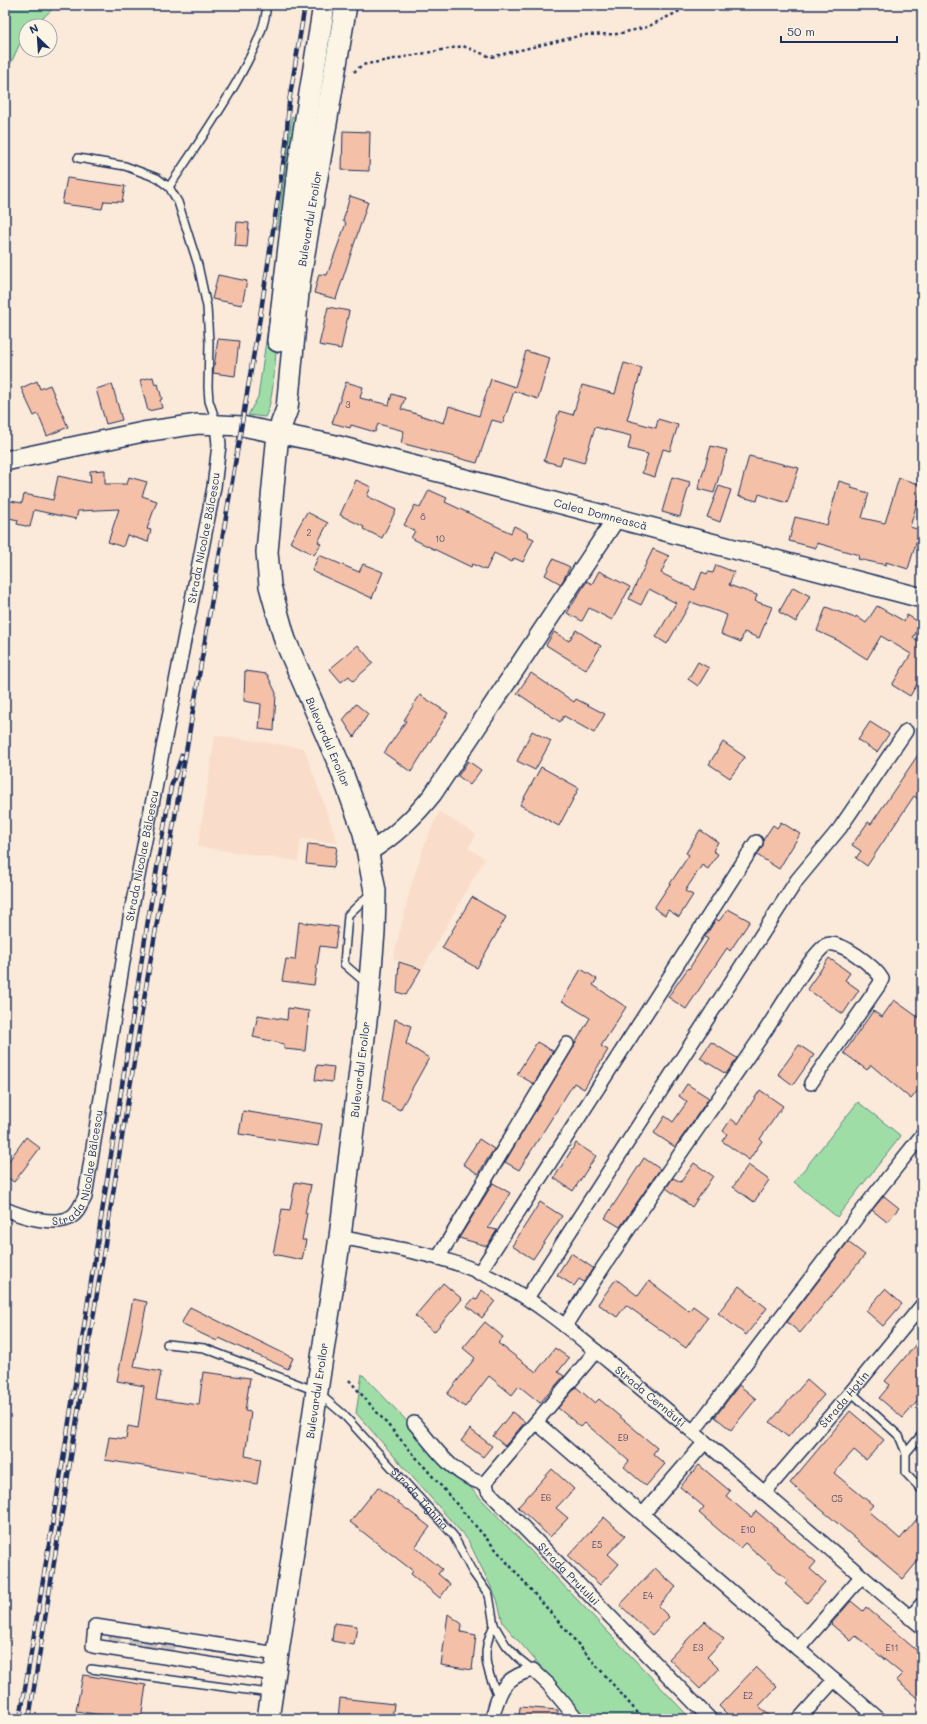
<svg xmlns="http://www.w3.org/2000/svg" width="927" height="1724" viewBox="0 0 927 1724" font-family="Mali,sans-serif">
<style>
.built{fill:#f9ddca}
.green{fill:#9edea6;stroke:#5c8682}
.building{fill:#f5c0a8;stroke:#1b2f5e}
.lines{fill:none;stroke-linecap:round;stroke-linejoin:round}
.minor-tunnel{stroke:#cec5c0;stroke-width:13;stroke-dasharray:13 6;stroke-linecap:butt}
.service-casing{stroke:#1b2f5e;stroke-width:10}
.minor-casing{stroke:#1b2f5e;stroke-width:16}
.tertiary-casing{stroke:#1b2f5e;stroke-width:20}
.secondary-casing{stroke:#1b2f5e;stroke-width:22}
.primary-casing{stroke:#1b2f5e;stroke-width:24}
.path{stroke:#1b2f5e;stroke-width:2.5;stroke-dasharray:3 3;stroke-linecap:butt}
.service{stroke:#fcf5e5;stroke-width:7}
.minor{stroke:#fcf5e5;stroke-width:13}
.tertiary{stroke:#fcf5e5;stroke-width:17}
.secondary{stroke:#fcf5e5;stroke-width:19}
.primary{stroke:#fcf5e5;stroke-width:21}
.rail-casing{stroke:#1b2f5e;stroke-width:4.5}
.rail{stroke:#fcf5e5;stroke-width:3;stroke-dasharray:9;stroke-linecap:butt}
.labels{text-anchor:middle;stroke-width:3;stroke-linejoin:round;paint-order:stroke}
.number-label{font-size:9px;fill:#525370}
.street-label{font-size:11px;fill:#1b2f5e;stroke:#fcf5e5}
</style>
<rect width="100%" height="100%" fill="#fbead9"/>
<filter id="ink" filterUnits="userSpaceOnUse"><feTurbulence type="fractalNoise" baseFrequency=".025" numOctaves="2"/><feDisplacementMap in="SourceGraphic" scale="8" xChannelSelector="R" yChannelSelector="G"/><feConvolveMatrix kernelMatrix="1 2 1 2 8 2 1 2 1" color-interpolation-filters="sRGB"/></filter>
<g filter="url(#ink)">
<path class="built" d="M215 735 304 748 338 843 301 839 298 861 198 847Z
M439 812 476 834 468 848 485 858 423 968 393 959 411 885 425 843Z"/>
<path class="green" d="M5 5H57L34 26H26V33L23 37 9 67 5 89Z
M292 116 296 118C290 192 284 265 277 339 275 359 274 401 265 417L248 415 258 397 282 229H277Z
M858 1102 901 1136 837 1217 794 1182Z
M362 1374 691 1719H586L503 1623 497 1599 468 1540 356 1413Z"/>
<path class="building" d="M343 131 370 132 369 171 342 170Z
M67 178 125 186 122 202 104 201 102 209 62 204Z
M350 196 368 202 336 299 314 293 319 274 327 275 346 223 343 221Z
M237 222 249 223 247 247 235 246Z
M218 275 247 281 242 305 212 299Z
M328 307 349 311 341 349 319 345Z
M218 339 239 341 235 376 213 373Z
M526 351 550 358 538 399 514 391 503 423 492 420 477 463 401 443 404 431 378 424 375 432 351 425 350 428 332 423 346 382 363 387 360 398 389 405 392 394 405 398 401 409 444 423 449 406 479 416 491 379 515 387Z
M624 363 642 368 627 420 656 428 658 419 678 425 670 451 663 449 655 477 642 473 648 454 628 449 631 436 595 427 584 463 563 457 560 465 544 461 559 411 573 415 582 385 615 394Z
M153 377 155 385 158 384 162 399 160 400 162 408 148 411 140 380Z
M37 381 40 389 50 385 68 427 47 436 38 414 34 416 21 388Z
M112 384 122 420 106 424 96 389Z
M711 446 727 450 714 493 698 489Z
M749 456 799 468 787 503 759 494 757 501 738 496Z
M105 470V484H127L129 477 147 482 142 496 157 501 147 529 151 530 148 542 127 535 123 547 108 542 119 509 78 511 76 519 34 510 30 527 17 524 18 520 5 517V500L22 503 24 494 53 500 58 476 91 483 90 471Z
M672 477 690 482 680 517 662 512Z
M899 478 922 485 910 527 920 530 908 569 886 562V565L858 559 859 555 817 543 816 548 789 541 795 517 827 525 839 481 852 485 851 488 869 493 862 518 885 523Z
M356 480 371 487 367 496 396 510 382 538 363 529 364 527 340 515Z
M719 486 731 490 720 522 707 517Z
M429 490 447 498 445 502 511 533 514 526 528 533 527 536 534 539 523 562 514 558 512 562 494 553 486 570 472 564 471 567 411 538 415 531 404 525 415 505 420 508Z
M307 512 328 523 318 542 321 544 314 555 290 542Z
M653 549 669 556 661 573 695 590 702 572 707 574 708 572 713 573 716 565 734 572 729 585 757 595 755 601 772 607 759 638 744 632 741 642 721 634 727 615 691 602 667 644 656 637 676 603 649 589 641 605 629 599Z
M319 555 359 572 363 564 383 572 372 598 312 571Z
M553 559 570 567 561 584 545 575Z
M599 571 630 587 612 620 589 608 582 621 567 613 587 581 592 584Z
M793 587 810 596 796 622 779 612Z
M877 606 904 621 907 615 921 623 913 638 919 641 922 635V676L910 696 892 685 911 654 881 636 867 659 839 641 817 631 826 607 855 618 856 616 866 623Z
M576 630 601 646 586 670 546 645 554 632 569 641Z
M358 645 373 663 353 681 349 676 341 682 330 669Z
M698 662 709 668 698 686 688 679Z
M245 671 267 674 276 693 274 731 259 729 261 704 244 701Z
M531 673 574 702 576 699 605 714 594 733 564 716 560 722 517 693Z
M420 695 448 713 411 772 384 753 406 721 404 720Z
M356 704 368 714 354 737 343 720Z
M870 722 889 734 877 752 858 740Z
M532 731 551 741 535 770 517 761Z
M723 742 745 757 730 778 709 764Z
M922 749V802L914 796 867 866 856 858 861 851 852 845 868 822 871 824Z
M468 761 481 770 470 785 458 776Z
M541 767 579 788 559 826 520 805Z
M781 822 800 834 779 869 757 855 763 846V840L773 825 777 828Z
M700 830 718 842 713 851 718 854 708 869 702 865 685 891 693 895 679 917 668 910 665 915 654 908 689 855 686 853Z
M308 844 337 847 334 867 306 864Z
M472 897 506 917 477 968 442 948Z
M728 909 750 921 730 951 727 948 686 1009 668 997 688 968 689 969 708 939 705 937 716 919 719 921Z
M299 922 338 927 335 948 320 946 314 985 282 981 286 959 295 960Z
M829 958 850 973 845 980 859 990 843 1014 807 989Z
M399 962 421 969 406 995 397 992Z
M581 969 597 979 593 985 626 1007 601 1046 608 1050 584 1089 574 1083 519 1170 505 1162 590 1018 562 1001Z
M894 1000 922 1020V1085L911 1099 871 1065 867 1070 844 1053 873 1011 882 1017Z
M288 1008 309 1011 305 1051 284 1049V1044L253 1037 258 1015 287 1020Z
M395 1019 411 1026 406 1044 429 1058 400 1110 382 1101Z
M537 1042 553 1051 534 1084 517 1074Z
M711 1042 737 1058 726 1074 700 1058Z
M799 1045 814 1055 793 1085 778 1074Z
M317 1065 334 1067 332 1082 315 1080Z
M687 1084 709 1098 675 1147 654 1133 665 1116 673 1122 687 1102 679 1096Z
M760 1090 783 1106 760 1139 762 1141 749 1160 722 1141 727 1134 723 1131 731 1119 738 1124Z
M243 1111 322 1124 318 1146 239 1134Z
M26 1137 40 1148 14 1182 5 1176V1166Z
M479 1139 494 1149 478 1174 463 1164Z
M576 1143 596 1156 573 1191 554 1178Z
M644 1158 660 1169 620 1227 605 1218Z
M694 1163 713 1176 692 1207 666 1188 673 1178 681 1182Z
M748 1165 769 1180 754 1202 733 1187Z
M295 1182 311 1185 305 1213H307L302 1240H306L302 1260 273 1254 282 1209 290 1210Z
M493 1183 510 1193 488 1228 497 1230 487 1246 459 1238Z
M884 1196 899 1208 887 1222 872 1210Z
M540 1202 562 1216 533 1259 512 1246Z
M848 1242 865 1255 800 1333 787 1322Z
M571 1253 593 1268 584 1282 579 1279 574 1286 557 1275Z
M616 1279 638 1296 649 1281 689 1311 693 1306 708 1317 686 1348 626 1305 617 1317 598 1304Z
M443 1283 462 1299 434 1332 415 1316Z
M739 1286 767 1308 746 1335 718 1313Z
M885 1289 902 1304 883 1326 866 1311Z
M482 1290 495 1301 482 1318 467 1306 474 1298 477 1299Z
M133 1299 147 1302 134 1367 161 1372 156 1399 199 1405 203 1372 250 1378 245 1411 251 1412 245 1456 261 1459 257 1484 105 1460 109 1437 126 1439 128 1426 138 1428 144 1386 117 1381Z
M190 1307 293 1358 288 1369 219 1338 217 1341 181 1324Z
M485 1322 503 1337 498 1343 536 1372 555 1348 569 1358 558 1372 564 1376 540 1403 519 1386 512 1395 489 1376 465 1407 447 1394 475 1358 463 1348Z
M922 1337V1396L903 1418 879 1398 890 1385 885 1381Z
M807 1380 824 1395 788 1437 770 1422Z
M739 1385 756 1399 731 1430 715 1417Z
M576 1387 595 1403 599 1399 657 1448 653 1454 665 1464 646 1486 624 1467 629 1461 585 1423 581 1427 558 1408Z
M850 1411 884 1440 866 1460 854 1450 834 1473 873 1505 868 1511 900 1539 922 1513V1556L903 1579 790 1483Z
M512 1412 525 1422 505 1446 493 1436Z
M470 1429 492 1446 483 1457 461 1441Z
M699 1465 730 1491 726 1496 751 1517 756 1511 816 1562 810 1569 825 1582 807 1603 785 1584 788 1580 745 1543 740 1548 699 1513 704 1507 680 1487Z
M552 1469 574 1489 556 1508 568 1518 550 1537 518 1507Z
M378 1487 430 1527 415 1547 442 1569 438 1574 450 1584 440 1598 411 1574 413 1571 350 1522Z
M604 1517 625 1536 608 1554 619 1564 600 1585 568 1556Z
M655 1568 676 1587 658 1606 669 1617 652 1635 620 1605Z
M851 1601 863 1611 866 1607 922 1655V1702L896 1680 902 1674 856 1636 851 1641 831 1624Z
M448 1614 462 1624 461 1632 476 1635 472 1670 441 1665Z
M705 1621 724 1639 707 1657 719 1669 700 1689 669 1659Z
M334 1623 357 1626 354 1645 332 1641Z
M756 1667 777 1687 759 1706 773 1719H732L719 1706Z
M83 1675 146 1685 141 1719H124L76 1711Z
M340 1698 394 1704 392 1719H338Z
M520 1707 558 1710 557 1719H519Z"/>
<g class="lines">
<path class="minor-tunnel" d="M113 1649 116 1630
M133 1653 137 1633
M148 1655 151 1635
M165 1657 170 1638"/>
<g class="service-casing">
<g id="service">
<path d="M78 158 125 166 157 178 169 187 178 202 198 265 207 307 209 343 208 387 209 401 217 424"/>
<path d="M169 187C192 152 270 43 266 5"/>
<path d="M367 984 344 964 348 915 371 893"/>
<path id="s1" d="M167 1344 204 1348 316 1391 343 1414 453 1535 472 1571 489 1595 494 1625 506 1645 518 1658 533 1670"/>
<path d="M851 1392 899 1436 906 1453V1473L922 1490"/>
<path d="M906 1453 922 1434"/>
<path d="M494 1625C480 1653 486 1669 498 1696"/>
<path d="M91 1669 269 1693"/>
</g>
</g>
<g class="minor-casing">
<g id="minor">
<path id="s2" d="M5 1209C20 1216 56 1227 71 1217 78 1213 81 1204 85 1197L131 912 214 487 219 445 217 424"/>
<path id="s3" d="M340 1237C387 1247 435 1253 479 1272 539 1299 588 1345 638 1386 734 1465 827 1548 922 1627"/>
<path d="M438 1258 567 1044"/>
<path d="M479 1273 756 842"/>
<path d="M527 1298 797 880 840 828 906 731"/>
<path d="M565 1326C627 1227 697 1131 763 1034 776 1016 810 955 826 945 839 938 875 967 882 979L879 985 811 1083"/>
<path id="s4" d="M596 1351 488 1479 486 1484 488 1491 710 1719"/>
<path d="M414 1423C434 1446 454 1478 486 1484"/>
<path d="M537 1423 879 1719"/>
<path d="M693 1432 871 1199 922 1135"/>
<path id="s5" d="M764 1493 851 1392 922 1305"/>
<path d="M643 1514 705 1442"/>
<path d="M910 1618 922 1604"/>
<path d="M798 1649 861 1577"/>
<path d="M274 1674 93 1646 95 1626 277 1654"/>
<path d="M492 1719C499 1692 503 1677 533 1670L548 1684 577 1719"/>
<path d="M799 1719 834 1680"/>
</g>
</g>
<g class="tertiary-casing">
<path id="tertiary" d="M369 852C395 836 414 818 433 794L615 520"/>
</g>
<g class="secondary-casing">
<g id="secondary">
<path id="s6" d="M5 461 143 432 198 424 242 426 331 444 922 598"/>
</g>
</g>
<g class="primary-casing">
<g id="primary">
<path d="M278 341 298 169 324 5"/>
<path id="s7" d="M268 1719 340 1237 368 1004 374 932 375 891 364 833 339 764 285 640 270 586 267 552 278 433 287 409 299 283 346 5"/>
</g>
</g>
<path class="path" d="M354 72 362 65 463 46 491 57 583 35 617 34 647 27 692 5
M349 1380 643 1719
M838 1719 840 1716 843 1719"/>
<use href="#service" class="service"/>
<use href="#minor" class="minor"/>
<use href="#tertiary" class="tertiary"/>
<use href="#secondary" class="secondary"/>
<use href="#primary" class="primary"/>
<g class="rail-casing">
<path id="rail" d="M20 1719 63 1460 148 920 171 787 182 755
M29 1719 146 987 260 317 286 144 289 102 305 5"/>
</g>
<use href="#rail" class="rail"/>
</g>
</g>
<g class="labels">
<g class="number-label">
<text x="348" y="408">3</text>
<text x="423" y="520">8</text>
<text x="309" y="536">2</text>
<text x="440" y="542">10</text>
<text x="623" y="1441">E9</text>
<text x="546" y="1501">E6</text>
<text x="837" y="1502">C5</text>
<text x="748" y="1533">E10</text>
<text x="597" y="1548">E5</text>
<text x="648" y="1599">E4</text>
<text x="698" y="1651">E3</text>
<text x="892" y="1651">E11</text>
<text x="748" y="1699">E2</text>
</g>
<g class="street-label">
<text dy="4" stroke="none"><textPath href="#s7" startOffset="1530">Bulevardul Eroilor</textPath></text>
<text dy="4" stroke="none"><textPath href="#s6" startOffset="610">Calea Domnească</textPath></text>
<text dy="4" stroke="none"><textPath href="#s2" startOffset="763">Strada Nicolae Bălcescu</textPath></text>
<text transform="translate(328 742) rotate(67)" y="4">Bulevardul Eroilor</text>
<text dy="4" stroke="none"><textPath href="#s2" startOffset="439">Strada Nicolae Bălcescu</textPath></text>
<text dy="4" stroke="none"><textPath href="#s7" startOffset="656">Bulevardul Eroilor</textPath></text>
<text dy="4" stroke="none"><textPath href="#s2" startOffset="115">Strada Nicolae Bălcescu</textPath></text>
<text dy="4" stroke="none"><textPath href="#s7" startOffset="332">Bulevardul Eroilor</textPath></text>
<text dy="4" stroke="none"><textPath href="#s3" startOffset="356">Strada Cernăuți</textPath></text>
<text dy="4" stroke="none"><textPath href="#s5" startOffset="123">Strada Hotin</textPath></text>
<text dy="4" stroke="none"><textPath href="#s1" startOffset="307">Strada Tighina</textPath></text>
<text dy="4" stroke="none"><textPath href="#s4" startOffset="296">Strada Prutului</textPath></text>
</g>
</g>
<rect width="927" height="1724" fill="none" stroke="#fcf5e5" stroke-width="20"/>
<rect x="10" y="10" width="907" height="1704" fill="none" stroke="#1b2f5e" stroke-width="1.5" filter="url(#ink)"/>
<g transform="translate(38 38) rotate(335)"><circle r="19" fill="#fcf5e5" stroke="#a2a6af"/>
<path d="M0-3L7 15L0 10L-7 15Z" fill="#1b2f5e"/>
<text y="-6" font-size="11" font-weight="bold" text-anchor="middle" fill="#1b2f5e">N</text>
</g>
<path d="M781 36v6h116v-6" fill="none" stroke="#1b2f5e" stroke-width="2"/>
<text x="787" y="36" font-size="12" fill="#1b2f5e" stroke="#fcf5e5" stroke-width="3" paint-order="stroke">50 m</text>
</svg>
